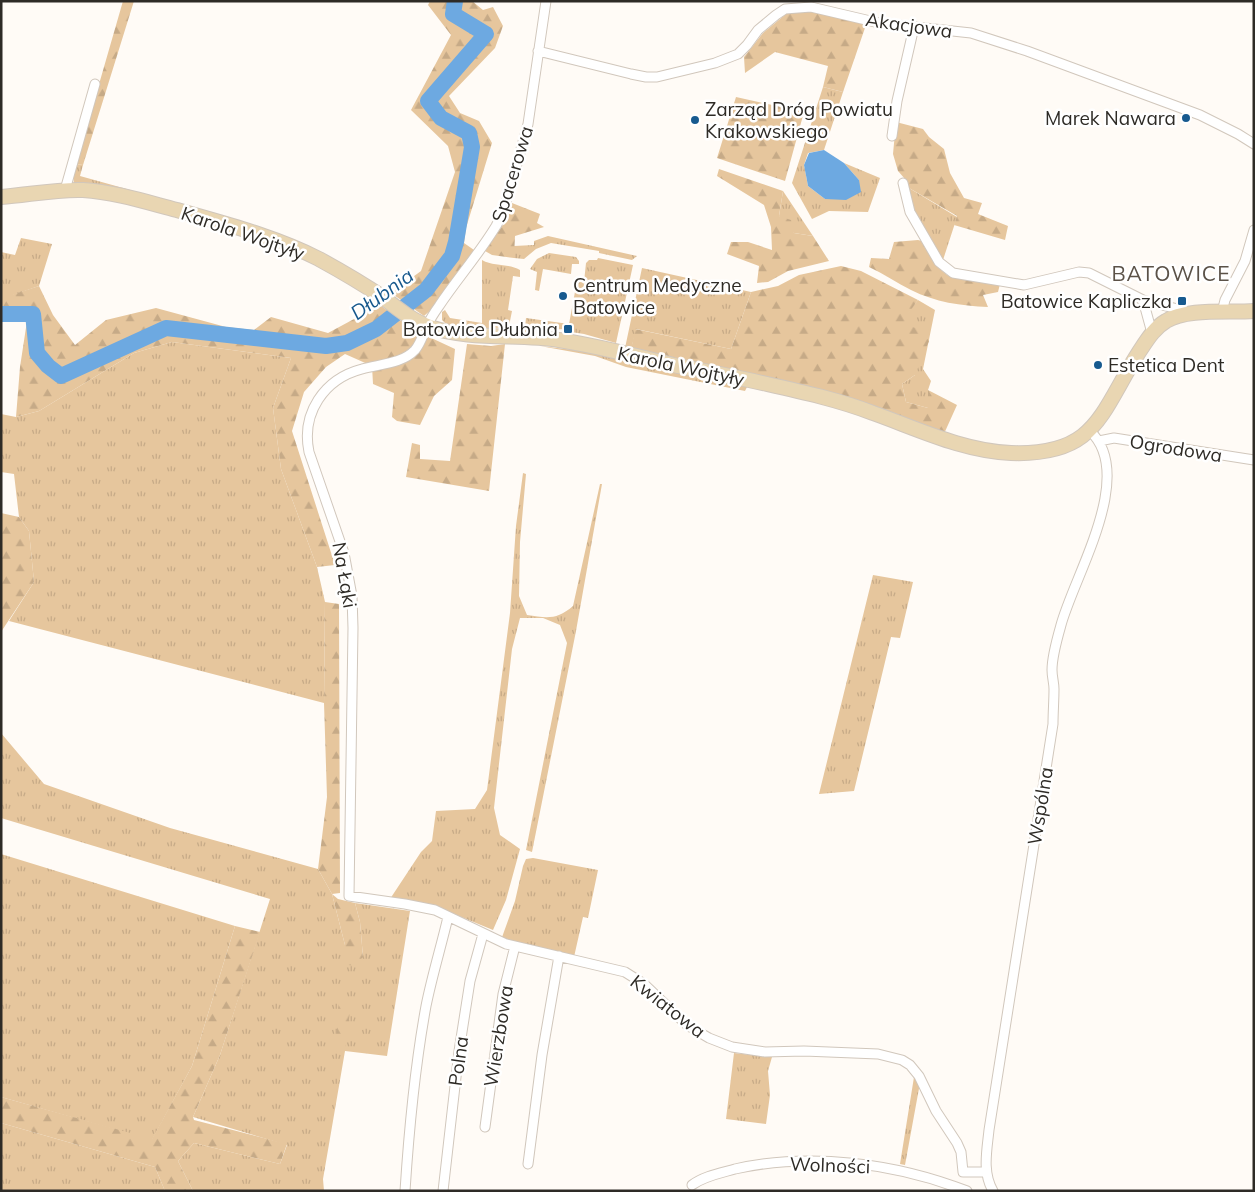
<svg xmlns="http://www.w3.org/2000/svg" width="1255" height="1192" viewBox="0 0 1255 1192" font-family="Mulish,sans-serif">
<style>
.grass{fill:url(#grass-tufts)}
.forest{fill:url(#forest-firs)}
.water{fill:#6da9e1}
.lines{fill:none;stroke-linecap:round;stroke-linejoin:round}
.river{stroke:#6da9e1;stroke-width:16}
.street-casing{stroke:#d1c7bc;stroke-width:11}
.secondary-casing{stroke:#d1c7bc;stroke-width:16}
.street{stroke:#fff;stroke-width:9}
.secondary{stroke:#e9d6b2;stroke-width:14}
.poi-dot{fill:#175a8f;stroke:#fff;stroke-width:2}
.labels{text-anchor:middle;stroke-width:5;stroke-linejoin:round;paint-order:stroke}
.street-label{font-size:19px;fill:#2e2b26;stroke:#fff}
.poi-label{font-size:19px;fill:#2e2b26;stroke:#fff;text-anchor:start}
.water-label{font-size:20px;font-style:italic;fill:#18598d;stroke:#fff}
.quarter-label{font-size:21px;letter-spacing:1px;fill:#5b5248;stroke:#fff}
</style>
<defs>
<pattern id="grass-tufts" width="24" height="20" patternUnits="userSpaceOnUse" patternTransform="scale(1.25)"><rect width="24" height="20" fill="#e6c69d"/><path d="M3 7l-1-3M5 7V3M7 7l1-3M15 17l-1-3M17 17v-4M19 17l1-3" fill="none" stroke="#c6aa87"/></pattern>
<pattern id="forest-firs" width="22" height="20" patternUnits="userSpaceOnUse" patternTransform="scale(1.25)"><rect width="22" height="20" fill="#e6c69d"/><path d="M5 1l3.5 6h-7zM16 11l3.5 6h-7z" fill="#c6aa87"/></pattern>
</defs>
<rect width="100%" height="100%" fill="#fffbf6"/>
<path class="grass" d="M823 87 843 92 824 150 808 153 804 165 808 186 825 199 859 180 844 163 880 178 868 212 829 211 812 219 792 183Z
M76 164 83 165 80 176 134 191 74 185 73 173Z
M909 188 957 217 943 260 913 211Z
M783 191 813 236 794 233 779 216Z
M548 236 637 256 632 260 599 253V251L551 243 536 249 524 259 514 258V246L534 245V241Z
M21 238 52 244 39 286 10 296 1 295V252L15 255Z
M549 253 576 257 579 261V264H572L571 274 543 269 539 291 535 290 537 272 530 269 537 259Z
M598 258 633 265 616 343 584 334 571 332 570 329 531 330 525 328 526 318 569 324 577 281 584 282 586 263 589 260H597Z
M482 260C494 267 508 263 520 270V277L513 276 508 310 512 311 509 326C503 329 455 329 448 326 446 324 444 322 442 320V312L445 310 450 318 482 323Z
M642 268 751 292 731 349 636 329 631 350 625 348Z
M918 300 935 310 923 369 931 381 928 390V408L906 402 902 384 915 375 907 326V314Z
M172 342 291 358 273 408 281 469 317 567 325 602 324 703 9 621 34 582 29 531 19 517 14 474 1 472V414L16 417 39 411 134 353Z
M540 346C609 353 679 368 747 387L745 391 626 367 595 356Z
M523 473 526 474 520 542 519 596 527 615C547 618 557 620 573 606L600 484H602L576 631 532 852 526 850 567 643 560 625 543 618H520L512 649 494 808 500 835 520 849 506 900 493 930 437 907 390 899 421 852 432 841 436 811 475 809 487 790 510 613 516 526Z
M873 575 913 582 900 638 891 637 854 791 819 794Z
M1 733 44 784 170 828 318 869 332 894 345 945 363 957 360 922 355 903 410 911 387 1056 345 1051 323 1179 324 1191H193L178 1161 194 1143 280 1164 287 1145 193 1117 220 1055 270 899 1 818Z
M1 854 235 926 192 1066 152 1140 1 1097Z
M533 858 598 870 588 918 583 917 574 957 501 940 515 901 523 866 526 859Z
M734 1053 772 1057 768 1071 770 1095 766 1124 726 1119Z
M914 1077 920 1083 905 1165 900 1164Z
M1 1123 155 1167 165 1191H1Z"/>
<path class="forest" d="M123 1H134L83 165 76 164Z
M430 1H472L483 10 493 7 503 26 495 48 449 96 460 113 479 121 492 143 466 228 464 243 474 250 433 308 424 316 391 293 421 271 455 172 448 146 411 110 451 35 428 5Z
M812 10 866 25 843 92 823 87 828 66 775 52 745 73 744 57 763 33 786 14Z
M736 97 804 112 785 181 717 158Z
M896 122 923 129 929 137 944 149 950 173 964 198 982 203 978 214 1008 226 1005 240 954 225 957 216 909 188 905 179 898 171 893 154Z
M719 169 783 191 779 216 791 220 794 233 813 236 829 261 788 271 768 282 757 283 759 266 727 254 731 242H748L772 250 771 227 764 205 717 176Z
M512 203 540 214 537 223 544 227 515 236 514 258 492 255 485 251 505 222Z
M918 240 922 241 939 268 947 275 1000 284 998 292 983 295 988 307C961 306 935 302 911 290 897 283 884 274 869 267L871 258 889 259 894 242Z
M841 266 861 271 918 300 908 314 907 326 922 329 929 341 915 375 902 384 906 402 928 408V390L957 405 943 436 631 350 635 329 731 349 751 292 778 286 799 275Z
M39 286 53 315 75 345 106 320 156 308 226 327 254 330 271 317 328 333 380 305 412 329 455 349 452 380 434 396 420 425 397 421 392 417 394 393 373 384 372 366 345 354 326 367 304 392 292 431 335 565 317 567 281 469 273 408 291 358 172 342 134 353 39 411 16 417 20 367 27 321H1V295H11Z
M467 344 491 346 505 344 489 491 406 477 412 443 420 445V459L450 461Z
M1 513 19 517 29 531 34 582 1 632Z
M325 602 339 604 340 893 332 894 338 899 355 903 360 922 363 957 354 966 343 964 345 945 332 894 318 869 327 797 324 703Z
M235 926 260 932 220 1055 193 1117 194 1120 287 1144 280 1164 194 1143 178 1161 193 1191H165L155 1167 1 1123V1097L152 1139 192 1066Z
M339 999 351 1003 345 1051 337 1052 336 1044Z"/>
<path class="water" d="M824 150 844 163 859 180 861 192 846 200 825 199 808 186 804 165 809 153Z"/>
<g class="lines">
<path class="river" d="M1 314H33L37 353 48 366 61 376 166 328 326 346 347 343 376 329 426 290 452 256 456 242 472 147 469 133 441 118 428 101 486 34 453 14 455 1"/>
<g class="street-casing">
<path id="street" d="M546 1 528 124 511 185 502 215 496 226C479 254 457 279 439 306 434 313 430 319 427 326 423 334 421 343 415 350 402 364 379 364 362 369 324 379 301 413 309 452L344 553 352 596 353 628 349 896 405 904 435 910 506 944 625 972 644 984 687 1025 709 1038 732 1047 765 1052 804 1051 878 1054 902 1060 910 1065 919 1076 936 1111 957 1143 961 1152 963 1172H986
M538 51 631 74 646 77H657L715 63 738 54 747 45 758 30 776 15 785 9 811 7 879 23 971 33 1027 51 1200 115 1238 134 1254 144
M892 136 897 101 914 27
M903 183 910 212 939 262 953 273 1024 285 1079 272 1089 273 1143 300 1189 312
M65 190 95 84
M1143 300 1152 333
M1222 312 1225 300 1245 261 1254 230
M1099 441 1114 438 1254 460
M485 1127 503 994 515 946
M528 1164 542 1055 559 956
M692 1185C704 1176 721 1173 735 1169 810 1152 895 1163 967 1191
M405 1191C409 1129 415 1066 426 1006 432 976 441 947 448 917
M443 1191 459 1051 470 981 483 934
M993 1191C982 1172 987 1150 989 1130L1053 724C1053 712 1054 701 1054 689 1054 683 1052 677 1052 670 1052 656 1057 639 1061 625 1074 576 1137 475 1090 431"/>
</g>
<g class="secondary-casing">
<path id="secondary" d="M1 197C28 195 56 189 83 190 115 192 146 202 177 210 225 224 274 236 319 259 341 271 363 284 384 298 398 309 413 321 430 327 468 340 519 334 559 340 598 346 636 356 673 365 705 371 736 377 767 384 803 392 839 400 873 413 918 429 963 451 1011 453 1097 456 1100 413 1139 352 1147 340 1154 328 1166 321 1187 308 1229 313 1254 311"/>
</g>
<use href="#street" class="street"/>
<use href="#secondary" class="secondary"/>
</g>
<g class="poi-dot">
<circle cx="1186" cy="118" r="5"/>
<circle cx="695" cy="120" r="5"/>
<circle cx="563" cy="296" r="5"/>
<rect x="1177" y="296" width="10" height="10" rx="2.5"/>
<rect x="563" y="324" width="10" height="10" rx="2.5"/>
<circle cx="1098" cy="365" r="5"/>
</g>
<g class="labels">
<g class="street-label">
<text transform="translate(909 25) rotate(8)" y="7">Akacjowa</text>
<text transform="translate(512 174) rotate(-73)" y="7">Spacerowa</text>
<text transform="translate(243 233) rotate(19)" y="7">Karola Wojtyły</text>
<text transform="translate(681 366) rotate(12)" y="7">Karola Wojtyły</text>
<text transform="translate(1176 448) rotate(9)" y="7">Ogrodowa</text>
<text transform="translate(345 575) rotate(80)" y="7">Na Łąki</text>
<text transform="translate(1040 806) rotate(-81)" y="7">Wspólna</text>
<text transform="translate(668 1006) rotate(38)" y="7">Kwiatowa</text>
<text transform="translate(498 1036) rotate(-81)" y="7">Wierzbowa</text>
<text transform="translate(458 1061) rotate(-82)" y="7">Polna</text>
<text transform="translate(830 1165) rotate(2)" y="7">Wolności</text>
</g>
<g class="poi-label">
<text x="705" y="116">Zarząd Dróg Powiatu<tspan x="705" dy="22">Krakowskiego</tspan></text>
<text x="1176" y="125" text-anchor="end">Marek Nawara</text>
<text x="573" y="292">Centrum Medyczne<tspan x="573" dy="22">Batowice</tspan></text>
<text x="1172" y="308" text-anchor="end">Batowice Kapliczka</text>
<text x="558" y="336" text-anchor="end">Batowice Dłubnia</text>
<text x="1108" y="372">Estetica Dent</text>
</g>
<g class="water-label">
<text transform="translate(382 294) rotate(-36)" y="7">Dłubnia</text>
</g>
<g class="quarter-label">
<text x="1171" y="281">BATOWICE</text>
</g>
</g>
<rect width="1255" height="1192" fill="none" stroke="#2e2b26" stroke-width="5"/>
</svg>
